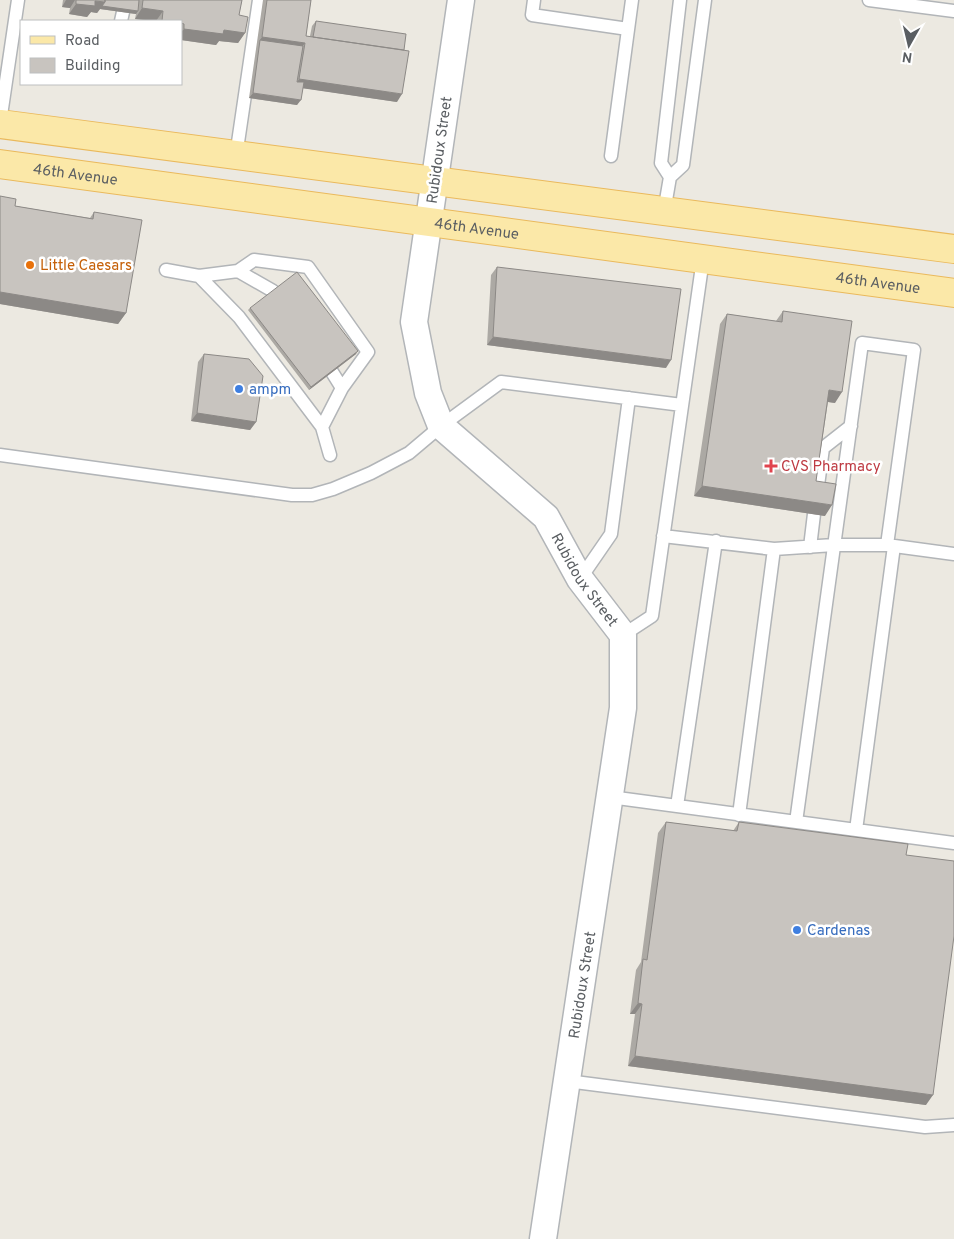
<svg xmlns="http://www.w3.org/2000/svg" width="954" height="1239" viewBox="0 0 954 1239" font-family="Overpass,sans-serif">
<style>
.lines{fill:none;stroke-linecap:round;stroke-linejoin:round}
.service-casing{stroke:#b2b5b8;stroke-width:15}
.minor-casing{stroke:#b2b5b8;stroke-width:29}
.primary-casing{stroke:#eab95c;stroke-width:30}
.service{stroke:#fff;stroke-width:12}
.minor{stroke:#fff;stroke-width:26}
.primary{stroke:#fbe8a8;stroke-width:28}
.wall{fill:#aca9a4}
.shaded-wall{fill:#8c8986}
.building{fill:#c8c4bf;stroke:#8c8986}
.food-dot{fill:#e8710a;stroke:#fff;stroke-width:2}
.shop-dot{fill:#3f7fe0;stroke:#fff;stroke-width:2}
.health-dot{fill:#e0444e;stroke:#fff;stroke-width:2}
.labels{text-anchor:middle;stroke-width:5;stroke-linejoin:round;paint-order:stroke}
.street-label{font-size:15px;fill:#5a5e62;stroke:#fff}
.food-label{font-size:15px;fill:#c56008;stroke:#fff;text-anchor:start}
.shop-label{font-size:15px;fill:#366cbe;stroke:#fff;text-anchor:start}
.health-label{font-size:15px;fill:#be3a42;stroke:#fff;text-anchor:start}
</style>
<rect width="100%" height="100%" fill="#ece9e1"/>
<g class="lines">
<g class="service-casing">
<path id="service" d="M534 0 532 15 628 29
M869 0 954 11
M121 21 123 12
M0 122 18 0
M236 156 259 0
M611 156 632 0
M670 177 661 163 680 0
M664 212 670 177 683 165 705 0
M166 270 199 276 239 317 322 427 330 455
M238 271 254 260 308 267 368 352 342 388
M199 276 238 271 273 291
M322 427 342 388 332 372
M0 455 292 495H312L333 489 371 473 409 453 441 426 501 382 682 405
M817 493 823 448 851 426
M663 536 774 549 834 545H887L954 554
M810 547 814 514
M580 579 611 534 629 398
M623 635 652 616 703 259
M610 797 954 843
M677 806 716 541
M739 815 774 549
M796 822 862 343 914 350 887 545
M856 830 894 546
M567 1081 925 1127 954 1125"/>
</g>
<g class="minor-casing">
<g id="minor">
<path id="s1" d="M461 0 414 322 428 393 441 426 546 517 580 579 623 635V708L543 1239"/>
</g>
</g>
<g class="primary-casing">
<g id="primary">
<path d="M0 124 954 249"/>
<path id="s2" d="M0 164 954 293"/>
</g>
</g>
<use href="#service" class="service"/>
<use href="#minor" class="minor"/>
<use href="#primary" class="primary"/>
</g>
<path class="wall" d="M63 0H242L239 15 245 33 238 43 219 41 216 45 181 40V21H151L135 19 136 14 100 9 97 13 91 12 87 17 69 14 70 8 62 7Z
M263 0H311L306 36H310L312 26 316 21 397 102 303 88 297 105 249 98Z
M0 196 15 206 90 218 94 212 126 313 118 324 0 304Z
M497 267 666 368 487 345 491 275Z
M250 308 356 354 309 390 248 310Z
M783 311 835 403 828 402 816 481 825 516 694 496 720 324 727 314 776 321Z
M204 354 256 422 250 430 191 421 198 362Z
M666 822 733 831 739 822 906 855 926 1105 628 1066 635 1014H630L636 970 641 962 658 833Z"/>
<path class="shaded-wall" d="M66 0H75L70 8 62 7Z
M95 1 105 2 138 11 136 14 100 9 97 13 91 12 87 17 69 14 76 4Z
M142 8 163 11 156 21 135 19Z
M184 29 224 30 245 33 238 43 219 41 216 45 181 40V32Z
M262 37 305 43 299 51 260 40Z
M299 79 402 94 397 102 294 87Z
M253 93 301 100 297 105 249 98Z
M0 292 126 313 118 324 0 304Z
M493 337 671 360 666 368 487 345Z
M358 351 356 354 309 390 311 387Z
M829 390 842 392 835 403 822 401Z
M197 413 256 422 250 430 191 421Z
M702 486 832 505 825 516 694 496Z
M638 1003 642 1004 635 1014H630Z
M635 1056 933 1095 926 1105 628 1066Z"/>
<path class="building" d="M76 0H105V2L95 1V6L76 4Z
M105 0H139L138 11 102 6 105 2Z
M143 0H242L239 15 248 17 245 33 224 30 223 34 184 29V24L181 23V21H162L163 11 142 8Z
M267 0H311L306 36 409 51 402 94 299 79 305 43 262 37Z
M316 21 406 34 404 50 313 37Z
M260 40 303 46 297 82H304L301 100 253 93Z
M0 196 16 199 15 206 93 219 94 212 142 220 126 313 0 292Z
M497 267 681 289 671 360 493 337Z
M297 272 358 351 311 387 250 308Z
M783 311 852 321 842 392 829 390 816 481 836 484 832 505 702 486 727 314 782 322Z
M204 354 249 359 263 376 256 422 197 413Z
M666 822 737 831 739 822 908 844 906 855 954 861V936L933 1095 635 1056 642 1004 638 1003 643 959 647 960Z"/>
<circle class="food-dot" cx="30" cy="265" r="5"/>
<g class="shop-dot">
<circle cx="239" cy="389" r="5"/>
<circle cx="797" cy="930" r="5"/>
</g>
<path class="health-dot" d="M768.5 458.5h5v5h5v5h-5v5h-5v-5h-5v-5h5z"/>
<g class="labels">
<g class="street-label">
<text transform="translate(439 150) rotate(-82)" y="5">Rubidoux Street</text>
<text dy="5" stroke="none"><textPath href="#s2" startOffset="76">46th Avenue</textPath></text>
<text dy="5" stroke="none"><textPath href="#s2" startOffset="481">46th Avenue</textPath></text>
<text dy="5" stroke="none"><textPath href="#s2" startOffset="886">46th Avenue</textPath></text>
<text dy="5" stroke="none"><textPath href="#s1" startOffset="646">Rubidoux Street</textPath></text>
<text transform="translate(582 985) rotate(-81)" y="5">Rubidoux Street</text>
</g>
<g class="food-label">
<text x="40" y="270">Little Caesars</text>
</g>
<g class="shop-label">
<text x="249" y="394">ampm</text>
<text x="807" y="935">Cardenas</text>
</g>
<g class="health-label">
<text x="781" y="471">CVS Pharmacy</text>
</g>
</g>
<rect x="20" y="20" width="162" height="65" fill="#ffffff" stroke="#bdbfc0"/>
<rect x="30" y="36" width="25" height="8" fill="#fbe8a8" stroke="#bdbfc0"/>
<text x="65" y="45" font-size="15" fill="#5a5e62">Road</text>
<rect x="30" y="58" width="25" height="15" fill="#c8c4bf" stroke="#bdbfc0"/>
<text x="65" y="70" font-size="15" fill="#5a5e62">Building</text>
<g transform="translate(909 45) rotate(188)" stroke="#ffffff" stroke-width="4" paint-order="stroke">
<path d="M0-4L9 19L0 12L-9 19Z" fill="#5a5e62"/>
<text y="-8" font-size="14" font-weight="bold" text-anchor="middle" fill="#5a5e62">N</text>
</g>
</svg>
